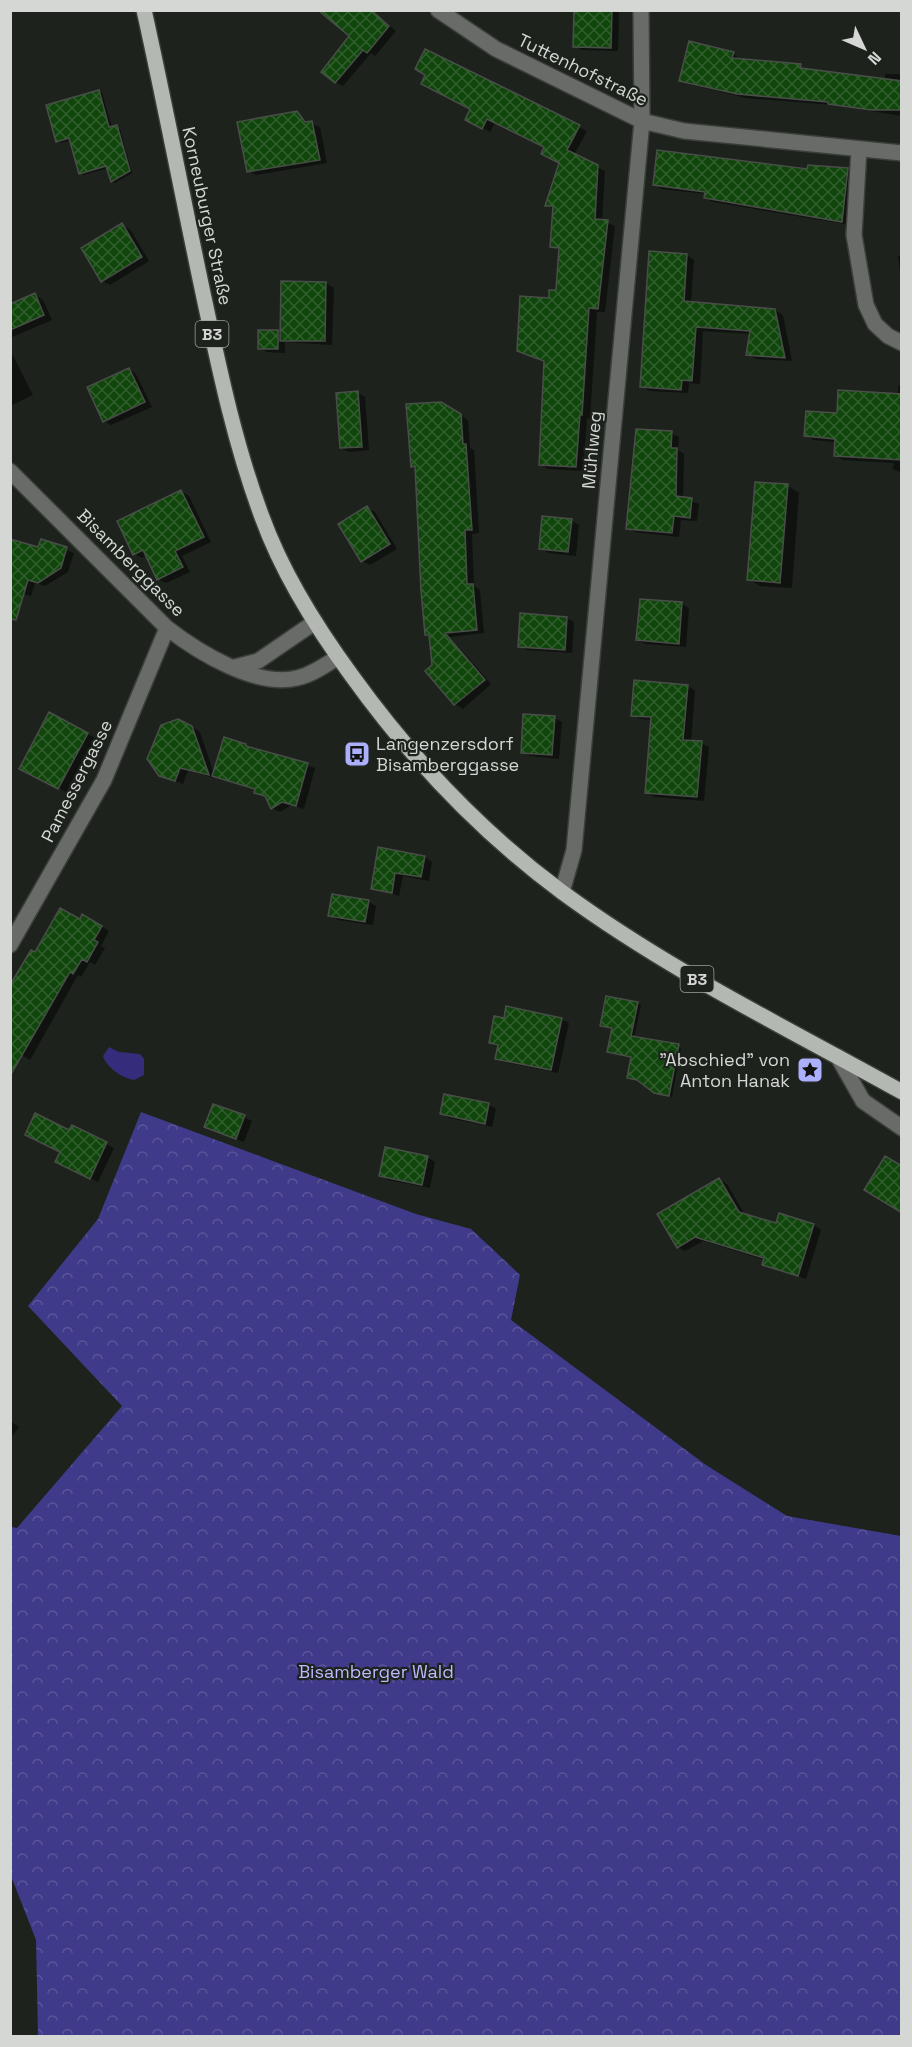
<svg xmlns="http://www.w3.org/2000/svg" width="912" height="2047" viewBox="0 0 912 2047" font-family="'Space Grotesk',sans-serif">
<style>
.forest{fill:url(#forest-crowns)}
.water{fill:#352d7b}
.shadow{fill:#0007}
.building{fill:url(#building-cross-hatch);stroke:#494e48;stroke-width:1.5}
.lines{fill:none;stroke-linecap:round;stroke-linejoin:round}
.minor-casing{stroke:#3a3f3a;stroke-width:18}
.major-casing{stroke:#3a3f3a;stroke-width:18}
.minor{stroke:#696b69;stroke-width:15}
.major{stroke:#b3b8b2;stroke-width:15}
.labels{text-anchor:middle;stroke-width:4.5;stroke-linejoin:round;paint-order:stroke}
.shield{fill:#1d221d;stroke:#9da19c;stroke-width:1.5}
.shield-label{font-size:16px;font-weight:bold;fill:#d4d7d3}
.street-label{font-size:18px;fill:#d4d7d3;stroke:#1d221d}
.poi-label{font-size:18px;fill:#d4d7d3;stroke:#1d221d;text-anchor:start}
.park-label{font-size:18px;fill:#b8bbfe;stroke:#1d221d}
</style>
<defs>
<pattern id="forest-crowns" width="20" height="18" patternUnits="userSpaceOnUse" patternTransform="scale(1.5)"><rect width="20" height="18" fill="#3f3a89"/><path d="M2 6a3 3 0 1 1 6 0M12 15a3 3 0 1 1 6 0" fill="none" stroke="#5a5699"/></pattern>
<pattern id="building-cross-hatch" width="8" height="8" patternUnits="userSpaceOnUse" patternTransform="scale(1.5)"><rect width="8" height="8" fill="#10450c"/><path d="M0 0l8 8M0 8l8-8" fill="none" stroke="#325f2e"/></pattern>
</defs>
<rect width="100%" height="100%" fill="#1d221d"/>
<path class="forest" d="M141 1112 416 1214 471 1229 520 1275 511 1320 706 1465 787 1516 901 1536V2036H38L36 1940 11 1876V1527L17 1528 122 1406 28 1306 98 1219Z"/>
<path class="water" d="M109 1047 119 1052 140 1054 144 1059V1075L134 1080C122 1078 107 1068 103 1056Z"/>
<path class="shadow" d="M371 10 396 31 375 56 371 53 343 86 335 82Z
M575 10H619L618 51 582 50 574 46Z
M425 51 587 131 574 155 605 171 602 221 615 226 605 312H597L590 419 587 418 583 471 548 469 540 464 545 362 518 350 557 292 561 251 552 246 555 209 547 205 561 163 546 147 495 122 490 132 474 123 472 109 427 74Z
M733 53 740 60 801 66 808 70 885 80V74H902V116L832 105 746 98 689 84 681 80Z
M99 91 102 93 112 128 120 129 132 173 115 183 112 181 109 168 83 175 80 173 71 140 60 143 57 141Z
M296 112 308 123 320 127 327 163 256 175 248 171Z
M808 170H848L855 174 850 225 713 202 705 198 706 194 662 189 654 185Z
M122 225 130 229 149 261 110 285 102 281Z
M650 253 687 255 694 260 691 303 775 310 783 315 792 361 756 359 748 354 751 334 703 331 700 384 689 383 688 393 649 391 642 386Z
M902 255V287L898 256Z
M326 283 334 288 332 345 285 342V353L267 352 259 348 278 332 282 334Z
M35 295 43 300 52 320 10 338V306Z
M10 350 33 395 12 405 10 404Z
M129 369 136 374 152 407 111 425 104 421Z
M898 385 902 386V473L893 469 894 463 843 460 835 455 836 442 813 440 806 435 838 415 898 395Z
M358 393 365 397 369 450 349 452 341 448Z
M440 403 468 420 470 448 474 450 479 533 472 534 474 586 480 590 484 633 450 637 491 684 463 709 455 704 427 671 434 666 430 637 427 634 417 469 412 466Z
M671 433 679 437 678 450 684 454 683 498 699 504 697 521 681 520 679 537 635 532 627 528Z
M788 486 799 493 792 588 760 586 749 579Z
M181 491 189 496 211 542 182 556 190 572 166 583 158 579 147 555 142 558 134 554Z
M367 508 375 512 397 549 370 565 362 561Z
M571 520 579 525 576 556 548 553 541 548Z
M42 541 74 553 68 572 45 586 35 583 31 596 10 590Z
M682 604 689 608 686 647 645 644 638 640Z
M567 618 574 622 572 653 527 650 520 646Z
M687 686 695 690 691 742 701 743 709 747 704 801 654 797 646 792 652 720 640 719 633 715Z
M50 714 95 738 66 792 21 768Z
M555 718 562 722 559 759 530 756 522 752Z
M192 727 200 732 214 774 246 745 315 768 304 809 291 805 280 812 272 808 268 798 255 793 256 790 214 775 215 778 188 771 183 784 160 774Z
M380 849 425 857 432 862 429 881 403 876 399 896 372 888Z
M369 902 376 906 373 925 338 920 330 915Z
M83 916 109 931 101 946 105 948 95 965 90 962 81 977 78 975 30 1060 10 1048 36 954Z
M637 1003 641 1005 634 1038 681 1048 672 1097 654 1092 632 1057 609 1052 614 1028 601 1025Z
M561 1019 569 1023 558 1073 504 1062 497 1058 499 1048 490 1043Z
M445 1095 489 1105 496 1109 492 1127 449 1118 441 1114Z
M244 1117 252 1121 244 1142 213 1130Z
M72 1127 114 1148 98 1182 64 1166Z
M427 1157 435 1162 430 1188 388 1180 381 1175Z
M719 1180 727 1184 745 1215 777 1225H814L821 1230 806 1279 771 1268 764 1264 765 1260 703 1241 685 1251 678 1247Z
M10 1421 19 1427 10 1439Z"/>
<path class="building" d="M318 10H371L389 26 367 53 363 50 335 83 321 72 349 36Z
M574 10H612L611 48 573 47Z
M689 41 734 52 732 58 801 64V68L902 81V110H871L828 104V102L737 94 679 81Z
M425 49 580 125 567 150 598 165 595 219 608 220 598 309 589 308 582 415H580L576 467 539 465 544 361 517 351 520 296 549 298V290H556L559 248 550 247 553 206H545L559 163 541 154 544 147 487 119 482 129 465 120 470 109 421 84 425 75 415 69Z
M99 90 109 127 117 125 130 171 111 182 106 166 79 174 69 138 56 142 46 105Z
M297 111 305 122 312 121 320 160 247 172 237 122Z
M657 150 807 169 808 165 848 168 842 222 704 198 705 192 653 185Z
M122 223 142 257 101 282 81 248Z
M649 251 687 254 684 301 775 309 785 358 746 355 750 331 696 327 692 381 682 380 681 390 640 387Z
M281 281 326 282 325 341H280Z
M35 293 44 315 10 330V304Z
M258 330H278V349H258Z
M129 368 145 402 103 422 87 387Z
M838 390 902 394V460L834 456 835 439 804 436 806 411 837 413Z
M358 391 362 447 340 448 336 393Z
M441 402 461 414 463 444H466L472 530H465L467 584H473L477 630 445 633 485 680 454 705 425 671 432 665 429 635H425L421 591 415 466 411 467 406 404Z
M636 429 672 431 671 448H677L676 496 692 498 690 518 674 516 672 533 626 529Z
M755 482 788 484 780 583 747 580Z
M181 490 204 537 175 551 183 567 157 580 143 550 133 555 117 521Z
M367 506 390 544 361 562 338 524Z
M542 516 572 519 568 552 539 549Z
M10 539 38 547 41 539 67 547 61 568 38 583 28 580 16 620 10 619Z
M640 599 682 602 679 644 636 640Z
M520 613 567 617 565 650 518 647Z
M634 680 688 685 683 740 702 741 697 797 645 793 651 717 631 716Z
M49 712 88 733 58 789 19 769Z
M523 714 555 716 552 755 521 753Z
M178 719 192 726 209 775 180 768 175 781 159 776 147 759 161 725Z
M224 737 246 744V746L308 763 296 806 282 802 271 809 265 796 254 793 255 789 212 776Z
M378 847 425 856 421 877 395 873 392 893 371 889Z
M332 894 369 900 365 922 328 916Z
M60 908 80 919 82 914 102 926 94 940 98 942 87 962 82 959 73 974 70 972 10 1076V985L31 950 35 952Z
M606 996 638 1002 631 1036 679 1044 669 1096 654 1093 637 1080 627 1078 631 1057 607 1052 612 1028 600 1026Z
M506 1006 562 1018 551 1070 495 1059 498 1045 489 1043 494 1016 504 1018Z
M444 1094 489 1103 485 1124 440 1114Z
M213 1104 245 1115 236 1139 204 1127Z
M35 1113 69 1130 72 1125 107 1142 90 1179 55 1162 60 1152 25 1135Z
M385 1147 428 1156 422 1185 379 1176Z
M885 1156 902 1166V1213L864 1190Z
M719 1178 739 1212 776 1223 779 1213 814 1224 798 1276 762 1265 764 1258 695 1237 677 1248 657 1214Z"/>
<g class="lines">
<g class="minor-casing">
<path id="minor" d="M438 10 496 49 642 121 684 131 902 153
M859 149 854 235 866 305 875 324 888 336 902 343
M10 471 167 628C198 652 256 688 297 678 311 675 326 665 338 657
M235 667 258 661 315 622
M562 892 574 850 642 121 641 10
M10 945 104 780 167 628
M838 1057 863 1101 902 1128"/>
</g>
<g class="major-casing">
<path id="major" d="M144 10C165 104 183 199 203 293 219 368 235 445 262 517 283 575 316 627 352 676 411 758 481 832 562 892 668 970 787 1028 902 1092"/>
</g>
<use href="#minor" class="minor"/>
<use href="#major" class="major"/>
</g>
<defs>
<g id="bus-square" transform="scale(1.35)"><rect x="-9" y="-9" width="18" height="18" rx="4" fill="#acaffb" stroke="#1d221d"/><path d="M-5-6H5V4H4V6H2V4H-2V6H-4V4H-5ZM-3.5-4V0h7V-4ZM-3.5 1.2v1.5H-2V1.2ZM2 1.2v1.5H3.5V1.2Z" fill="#111"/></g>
<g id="sight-square" transform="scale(1.35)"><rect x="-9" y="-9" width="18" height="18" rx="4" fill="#acaffb" stroke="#1d221d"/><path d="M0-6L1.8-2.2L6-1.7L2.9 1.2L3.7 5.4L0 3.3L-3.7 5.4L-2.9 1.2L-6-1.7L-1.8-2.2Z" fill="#111"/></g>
</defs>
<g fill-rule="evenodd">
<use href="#bus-square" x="357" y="754"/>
<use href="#sight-square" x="810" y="1070"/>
</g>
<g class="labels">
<g class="shield">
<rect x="195.5" y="321" width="33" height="26" rx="4.5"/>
<rect x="680.5" y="966" width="33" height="26" rx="4.5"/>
</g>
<g class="shield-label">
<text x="212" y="340">B3</text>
<text x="697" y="985">B3</text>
</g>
<g class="street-label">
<text transform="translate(583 70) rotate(26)" y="6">Tuttenhofstraße</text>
<text transform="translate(207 216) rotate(78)" y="6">Korneuburger Straße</text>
<text transform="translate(592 450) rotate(-85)" y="6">Mühlweg</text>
<text transform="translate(131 563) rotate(45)" y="6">Bisamberggasse</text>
<text transform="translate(77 781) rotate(-63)" y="6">Pamessergasse</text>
</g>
<g class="poi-label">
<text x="376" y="750">Langenzersdorf<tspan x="376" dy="21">Bisamberggasse</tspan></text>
<text x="790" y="1066" text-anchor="end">"Abschied" von<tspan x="790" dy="21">Anton Hanak</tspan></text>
</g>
<g class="park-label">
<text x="376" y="1678">Bisamberger Wald</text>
</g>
</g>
<rect width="912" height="2047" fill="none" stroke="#d4d7d3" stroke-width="24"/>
<g transform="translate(864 48) rotate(134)" stroke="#1d221d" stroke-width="4.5" paint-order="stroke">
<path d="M0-4.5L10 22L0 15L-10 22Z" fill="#d4d7d3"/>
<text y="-9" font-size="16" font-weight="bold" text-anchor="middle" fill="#d4d7d3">N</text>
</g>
</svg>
